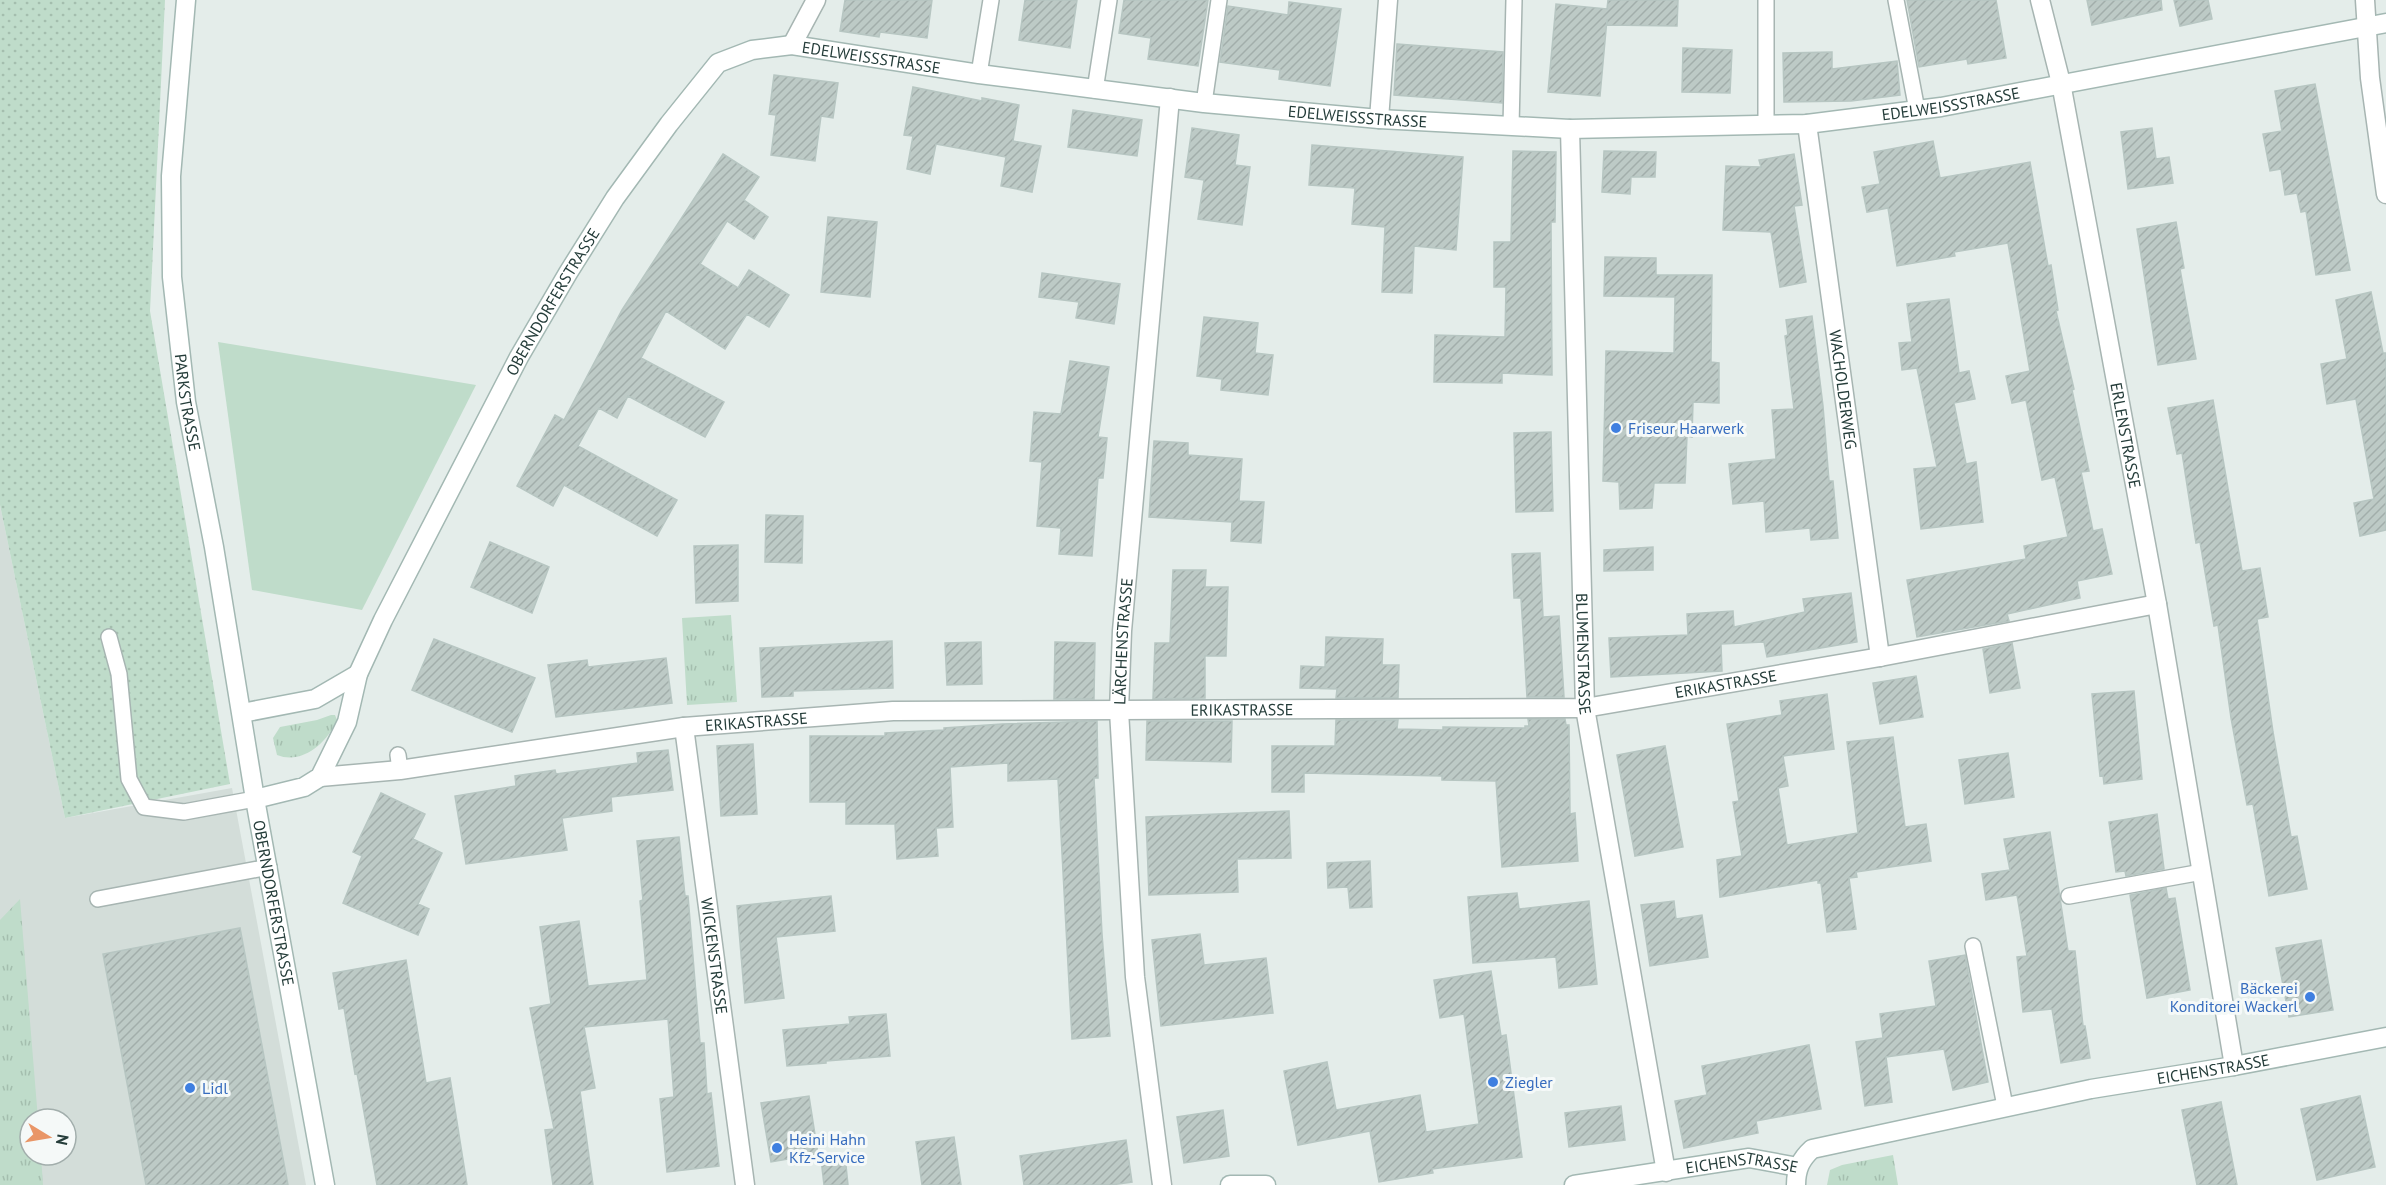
<svg xmlns="http://www.w3.org/2000/svg" width="2386" height="1185" viewBox="0 0 2386 1185" font-family="'PT Sans',sans-serif">
<style>
.built{fill:#d3ddd9;fill-rule:evenodd}
.grass{fill:url(#grass-tufts)}
.park{fill:#bfdcca}
.garden{fill:url(#garden-dots)}
.building{fill:url(#building-hatch);stroke:#b7c6c2;stroke-width:1.5}
.lines{fill:none;stroke-linecap:round;stroke-linejoin:round}
.lane-casing{stroke:#a7b5b2;stroke-width:18}
.street-casing{stroke:#a7b5b2;stroke-width:21}
.secondary-casing{stroke:#a3b8b3;stroke-width:21}
.lane{stroke:#fff;stroke-width:15}
.street{stroke:#fff;stroke-width:18}
.secondary{stroke:#fff;stroke-width:18}
.shop-dot{fill:#3f7fe0;stroke:#f5f9f8;stroke-width:2}
.labels{text-anchor:middle;stroke-width:6;stroke-linejoin:round;paint-order:stroke}
.street-label{font-size:16px;fill:#253d3a;stroke:#f5f9f8}
.shop-label{font-size:16px;fill:#366cbe;stroke:#f5f9f8;text-anchor:start}
</style>
<defs>
<pattern id="grass-tufts" width="24" height="20" patternUnits="userSpaceOnUse" patternTransform="scale(1.5)"><rect width="24" height="20" fill="#bfdcca"/><path d="M3 7l-1-3M5 7V3M7 7l1-3M15 17l-1-3M17 17v-4M19 17l1-3" fill="none" stroke="#a4beae"/></pattern>
<pattern id="garden-dots" width="8" height="8" patternUnits="userSpaceOnUse" patternTransform="scale(1.5)"><rect width="8" height="8" fill="#bfdcca"/><path d="M2 2h.1M6 6h.1" fill="none" stroke="#a4beae" stroke-width="1.8" stroke-linecap="round"/></pattern>
<pattern id="building-hatch" width="6" height="6" patternUnits="userSpaceOnUse" patternTransform="scale(1.5)"><rect width="6" height="6" fill="#bdcac6"/><path d="M-1 1l2-2M0 6l6-6M5 7l2-2" fill="none" stroke="#a2aeab"/></pattern>
</defs>
<rect width="100%" height="100%" fill="#e4edea"/>
<path class="built" d="M0 505 65 818 232 788 306 1185H0ZM30 1119H66V1155H30Z"/>
<path class="grass" d="M731 615 737 702 687 705 682 618Z
M331 715H335L337 720C327 743 302 765 277 755L273 738 280 727 317 720Z
M20 899 38 1119H30V1155H41L43 1185H0V920Z
M1893 1155 1898 1185H1827L1830 1170 1842 1165Z"/>
<path class="park" d="M218 342 476 385 362 610 252 590Z"/>
<path class="garden" d="M0 0H165L150 311 230 784 65 818 0 505Z"/>
<path class="building" d="M845 0H932L927 38 880 32 879 37 840 31Z
M1025 0H1077L1070 48 1019 40Z
M1124 0H1208L1198 66 1148 59 1151 38 1119 33Z
M1608 0H1678L1677 26 1607 25V19L1600 96 1548 92 1556 4 1607 9Z
M1907 0H1996L2006 58 1968 64 1967 59 1919 67Z
M2087 0H2161L2162 10 2092 25Z
M2174 0H2208L2212 19 2180 26Z
M1289 2 1341 9 1330 86 1279 79 1280 70 1220 62 1228 6 1288 15Z
M1397 44 1503 52 1502 103 1394 95Z
M1683 48 1732 50 1730 93 1682 92Z
M1832 52V69L1897 61 1900 95 1851 101 1784 102 1783 53Z
M774 75 838 83 833 118 821 116 815 161 771 155 776 115 769 114Z
M2315 84 2350 270 2316 275 2306 211 2301 212 2297 193 2285 195 2281 169 2270 171 2263 134 2282 131 2275 91Z
M913 87 982 101V98L1019 105 1013 141 1041 146 1032 192 1001 186 1006 157 936 144 930 174 907 169 913 136 904 135Z
M1073 110 1142 120 1137 156 1068 147Z
M1192 128 1239 135 1235 165 1250 167 1242 225 1198 219 1204 180 1185 177Z
M2152 128 2156 159 2169 157 2173 183 2128 189 2121 132Z
M1933 141 1940 178 2030 162 2048 266 2051 265 2058 310 2056 311 2074 389 2072 390 2089 471 2081 472 2093 531 2102 529 2112 574 2077 581 2080 598 2007 614 2009 621 1917 637 1907 580 2026 559 2024 546 2068 537 2055 477 2042 480 2026 400 2012 403 2006 376 2030 371 2008 243 1954 252 1955 256 1897 266 1888 208 1867 212 1862 187 1880 184 1874 152Z
M1312 145 1463 157 1456 250 1414 246 1412 293 1382 292 1385 227 1352 224 1355 188 1309 185Z
M1513 151 1556 152 1555 222H1551L1552 375 1502 373V383L1434 382 1435 335 1505 337 1506 287H1494V242H1511Z
M1604 151 1656 152 1655 177H1631L1630 194 1602 192Z
M723 154 759 177 744 200 768 217 754 239 727 221 700 264 738 288 749 270 789 295 769 327 747 314 725 349 666 311 641 358 724 402 705 437 628 396 617 418 599 408 578 446 677 500 657 536 564 485 553 506 517 486 555 415 564 420 622 310Z
M1794 154 1802 205 1794 206 1806 282 1780 287 1771 232 1723 230 1726 166 1761 167 1759 160Z
M828 217 877 222 870 297 821 292Z
M2176 222 2184 268 2180 269 2196 359 2158 365 2137 229Z
M1605 257 1656 258V275H1712L1711 362 1719 363V403L1693 402 1692 437 1687 436 1685 483H1654L1652 508 1620 509 1619 482 1603 481 1606 351 1674 353 1675 297 1604 296Z
M1042 273 1120 284 1114 324 1076 318 1079 302 1039 297Z
M2371 292 2383 353H2386V530L2360 536 2354 503 2374 499 2356 399 2327 404 2321 364 2347 359 2336 300Z
M1949 299 1959 373 1969 371 1975 399 1954 403 1966 464 1976 462 1983 522 1921 529 1914 469 1937 467 1917 368 1902 370 1899 343 1912 342 1907 304Z
M1812 316 1823 406 1829 481H1833L1838 538 1811 540 1810 528 1766 532 1764 501 1733 504 1729 464 1776 459 1772 410 1794 409 1785 336 1788 335 1786 320Z
M1204 317 1258 323 1255 353 1273 355 1268 395 1221 390 1222 379 1197 376Z
M1070 361 1109 367 1098 437 1107 438 1103 478H1098L1092 556 1059 554 1061 528 1037 526 1042 462 1030 461 1034 412 1061 414Z
M2213 400 2242 571 2260 568 2268 617 2257 619 2273 732 2291 837 2297 836 2307 889 2269 896 2253 804 2247 805 2231 718 2218 625 2214 626 2200 542 2196 543 2182 453 2177 454 2168 408Z
M1551 432 1553 511 1516 512 1514 433Z
M1154 441 1188 443V455L1242 459 1239 501 1264 502 1261 543 1231 541 1232 522 1149 517Z
M766 515 803 516 802 563 765 562Z
M490 542 549 567 532 613 471 587Z
M738 545V601L696 603 694 546Z
M1653 547V570L1604 571V550Z
M1540 553 1543 617 1559 616 1564 697H1527L1521 598H1514L1512 554Z
M1173 570H1206L1205 587H1228L1226 656H1205V698L1153 699 1155 643H1170Z
M1851 593 1857 642 1767 657 1764 642 1721 644 1722 671 1611 677 1609 638 1688 635 1687 614 1733 611 1734 627 1805 612 1803 599Z
M1326 637 1383 639 1382 665H1399L1398 698H1336L1337 689 1300 688 1301 666 1325 667Z
M434 639 535 678 512 732 412 690Z
M892 641 893 688 793 691V696L762 697 760 648Z
M981 642 982 684 947 685 945 643Z
M1055 642 1095 643 1094 699H1054Z
M2012 643 2020 688 1990 693 1983 649Z
M666 658 672 703 556 717 548 665 587 660 588 667Z
M1916 676 1923 717 1880 724 1873 683Z
M2134 691 2142 779 2104 784 2103 775 2100 776 2092 694Z
M1827 694 1834 749 1783 756 1788 786 1778 788 1787 845 1858 833 1847 742 1893 737 1905 827 1926 824 1931 861 1856 872 1857 877 1849 878 1856 929 1827 932 1821 883H1818V880L1720 897 1717 860 1742 856 1733 802 1739 801 1727 724 1782 715 1780 701Z
M1528 719H1565L1566 725H1569L1570 814 1575 813 1578 861 1502 867 1496 781 1442 780V776L1304 773V792H1272V746H1335L1336 720H1398L1397 729 1443 730V727L1525 728V726H1529Z
M1097 721 1098 778H1094L1102 934 1110 1036 1072 1039 1058 779 1008 781V763L950 767 953 827 936 828 938 856 897 859 895 824H846V802H810V736H885V733L944 730V728L1002 724Z
M1147 721H1232L1231 762 1146 760Z
M753 744 757 814 721 816 717 746Z
M1665 746 1683 847 1635 856 1617 755Z
M668 750 673 790 611 797 612 811 562 818 567 850 466 864 455 796 516 786 515 776 555 770 556 774 638 763 637 753Z
M2008 753 2014 797 1965 804 1959 760Z
M381 793 425 814 413 839 442 853 418 904 429 909 418 935 343 903 362 856 353 852Z
M1289 811 1291 858 1237 859 1238 892 1149 895 1146 817Z
M2157 814 2164 869 2126 876 2125 871 2116 872 2109 822Z
M2050 832 2068 951H2075L2083 1026H2085L2090 1058 2061 1063 2052 1009 2023 1012 2017 957 2027 956 2017 895 1986 900 1982 874 2010 870 2004 839Z
M679 837 685 896H688L700 1043H704L707 1094 711 1093 719 1166 667 1172 660 1099 674 1097 668 1019 584 1027 595 1088 580 1091 593 1185H553L545 1130 554 1129 530 1008 551 1004 540 927 579 921 588 986 647 980 640 901 643 900 637 841Z
M1370 861 1372 907 1350 908 1348 887 1328 888 1327 863Z
M2166 888 2168 899 2175 898 2190 990 2147 998 2130 895Z
M1517 893 1519 909 1589 901 1597 984 1559 988 1556 957 1473 963 1468 897Z
M831 896 835 931 776 937 784 998 745 1003 737 906Z
M1674 901 1676 919 1702 915 1708 957 1650 966 1641 905Z
M240 928 288 1185H146L103 954Z
M1200 934 1204 965 1266 958 1273 1013 1161 1026 1152 940Z
M2321 940 2333 1010 2289 1017 2276 948Z
M1965 955 1988 1082 1953 1090 1944 1049 1886 1057 1892 1102 1865 1106 1856 1042 1883 1038 1880 1014 1936 1006 1929 961Z
M406 960 426 1083 450 1078 467 1185H377L357 1073 355 1074 344 1008 339 1009 333 973Z
M1491 971 1501 1036 1506 1035 1522 1157 1432 1169 1433 1173 1379 1182 1370 1131 1298 1145 1284 1071 1327 1062 1336 1110 1420 1095 1426 1132 1479 1124 1464 1014 1440 1018 1434 980Z
M886 1014 890 1056 826 1061V1063L787 1066 783 1030 850 1024 849 1017Z
M1809 1045 1821 1109 1756 1121 1758 1133 1684 1148 1675 1101 1707 1095 1702 1066Z
M809 1096 818 1154 771 1162 761 1103Z
M2360 1096 2375 1167 2317 1180 2301 1109Z
M2221 1102 2237 1185H2197L2182 1110Z
M1621 1106 1625 1140 1569 1147 1565 1113Z
M1223 1110 1229 1156 1184 1163 1177 1117Z
M954 1137 961 1185H922L916 1142Z
M1126 1140 1132 1182 1111 1185H1024L1020 1156Z
M845 1156 848 1185H824L821 1159Z"/>
<g class="lines">
<g class="lane-casing">
<path id="lane" d="M1896 0 1917 110
M979 74 991 0
M1095 90 1109 0
M1204 103 1219 0
M1766 125V0
M1511 126 1514 0
M109 637 119 674 129 779 144 807 184 812 255 799
M398 755 400 770
M2069 896 2202 872
M98 899 269 867
M1973 946 2005 1106"/>
</g>
<g class="street-casing">
<g id="street">
<path id="s1" d="M2040 0 2061 83 2157 604 2234 1066"/>
<path d="M2365 0 2370 78 2386 194"/>
<path d="M792 45 816 0"/>
<path d="M1379 119 1388 0"/>
<path id="s2" d="M1807 124 1880 657"/>
<path id="s3" d="M1570 129 1585 708 1666 1172"/>
<path id="s4" d="M684 727 745 1185"/>
<path id="s5" d="M320 777 400 770 684 727 893 711 1585 708 1880 657 2157 604"/>
<path id="s6" d="M1162 1185 1135 977 1119 711 1122 631 1170 98"/>
</g>
</g>
<g class="secondary-casing">
<g id="secondary">
<path id="s7" d="M186 0 171 176 172 277 186 402 214 547 255 799 325 1185"/>
<path d="M242 713 315 699 358 674"/>
<path id="s8" d="M255 799 304 787 320 777 347 722 358 674 383 620 519 357 568 273 615 198 669 124 718 63 752 50 792 45 979 74 1204 103 1379 119 1570 129 1807 124 1941 107 2386 23"/>
<path d="M1230 1185H1266"/>
<path id="s9" d="M1574 1185 1749 1158 1798 1167"/>
<path id="s10" d="M1796 1185C1796 1169 1801 1159 1812 1149L2091 1089 2234 1066 2386 1037"/>
</g>
</g>
<use href="#lane" class="lane"/>
<use href="#street" class="street"/>
<use href="#secondary" class="secondary"/>
</g>
<g class="shop-dot">
<circle cx="1616" cy="428" r="6"/>
<circle cx="2310" cy="997" r="6"/>
<circle cx="1493" cy="1082" r="6"/>
<circle cx="190" cy="1088" r="6"/>
<circle cx="777" cy="1148" r="6"/>
</g>
<g class="labels">
<g class="street-label">
<text dy="6" stroke="none"><textPath href="#s8" startOffset="1048">EDELWEISSSTRASSE</textPath></text>
<text dy="6" stroke="none"><textPath href="#s8" startOffset="2133">EDELWEISSSTRASSE</textPath></text>
<text dy="6" stroke="none"><textPath href="#s8" startOffset="1538">EDELWEISSSTRASSE</textPath></text>
<text dy="6" stroke="none"><textPath href="#s8" startOffset="600">OBERNDORFERSTRASSE</textPath></text>
<text dy="6" stroke="none"><textPath href="#s2" startOffset="268">WACHOLDERWEG</textPath></text>
<text dy="6" stroke="none"><textPath href="#s7" startOffset="404">PARKSTRASSE</textPath></text>
<text dy="6" stroke="none"><textPath href="#s1" startOffset="444">ERLENSTRASSE</textPath></text>
<text dy="6" stroke="none"><textPath href="#s6" startOffset="546">LÄRCHENSTRASSE</textPath></text>
<text dy="6" stroke="none"><textPath href="#s3" startOffset="525">BLUMENSTRASSE</textPath></text>
<text dy="6" stroke="none"><textPath href="#s5" startOffset="1412">ERIKASTRASSE</textPath></text>
<text dy="6" stroke="none"><textPath href="#s5" startOffset="926">ERIKASTRASSE</textPath></text>
<text dy="6" stroke="none"><textPath href="#s5" startOffset="440">ERIKASTRASSE</textPath></text>
<text dy="6" stroke="none"><textPath href="#s7" startOffset="912">OBERNDORFERSTRASSE</textPath></text>
<text dy="6" stroke="none"><textPath href="#s4" startOffset="231">WICKENSTRASSE</textPath></text>
<text dy="6" stroke="none"><textPath href="#s10" startOffset="450">EICHENSTRASSE</textPath></text>
<text dy="6" stroke="none"><textPath href="#s9" startOffset="170">EICHENSTRASSE</textPath></text>
</g>
<g class="shop-label">
<text x="1628" y="434">Friseur Haarwerk</text>
<text x="2298" y="994" text-anchor="end">Bäckerei<tspan x="2298" dy="18">Konditorei Wackerl</tspan></text>
<text x="1505" y="1088">Ziegler</text>
<text x="202" y="1094">Lidl</text>
<text x="789" y="1145">Heini Hahn<tspan x="789" dy="18">Kfz-Service</tspan></text>
</g>
</g>
<g transform="translate(48 1137) rotate(101)"><circle r="28" fill="#f5f9f8" stroke="#a2aeac" stroke-width="1.5"/>
<path d="M0-4.5L10 22L0 15L-10 22Z" fill="#e99667"/>
<text y="-9" font-size="16" font-weight="bold" text-anchor="middle" fill="#253d3a">N</text>
</g>
</svg>
